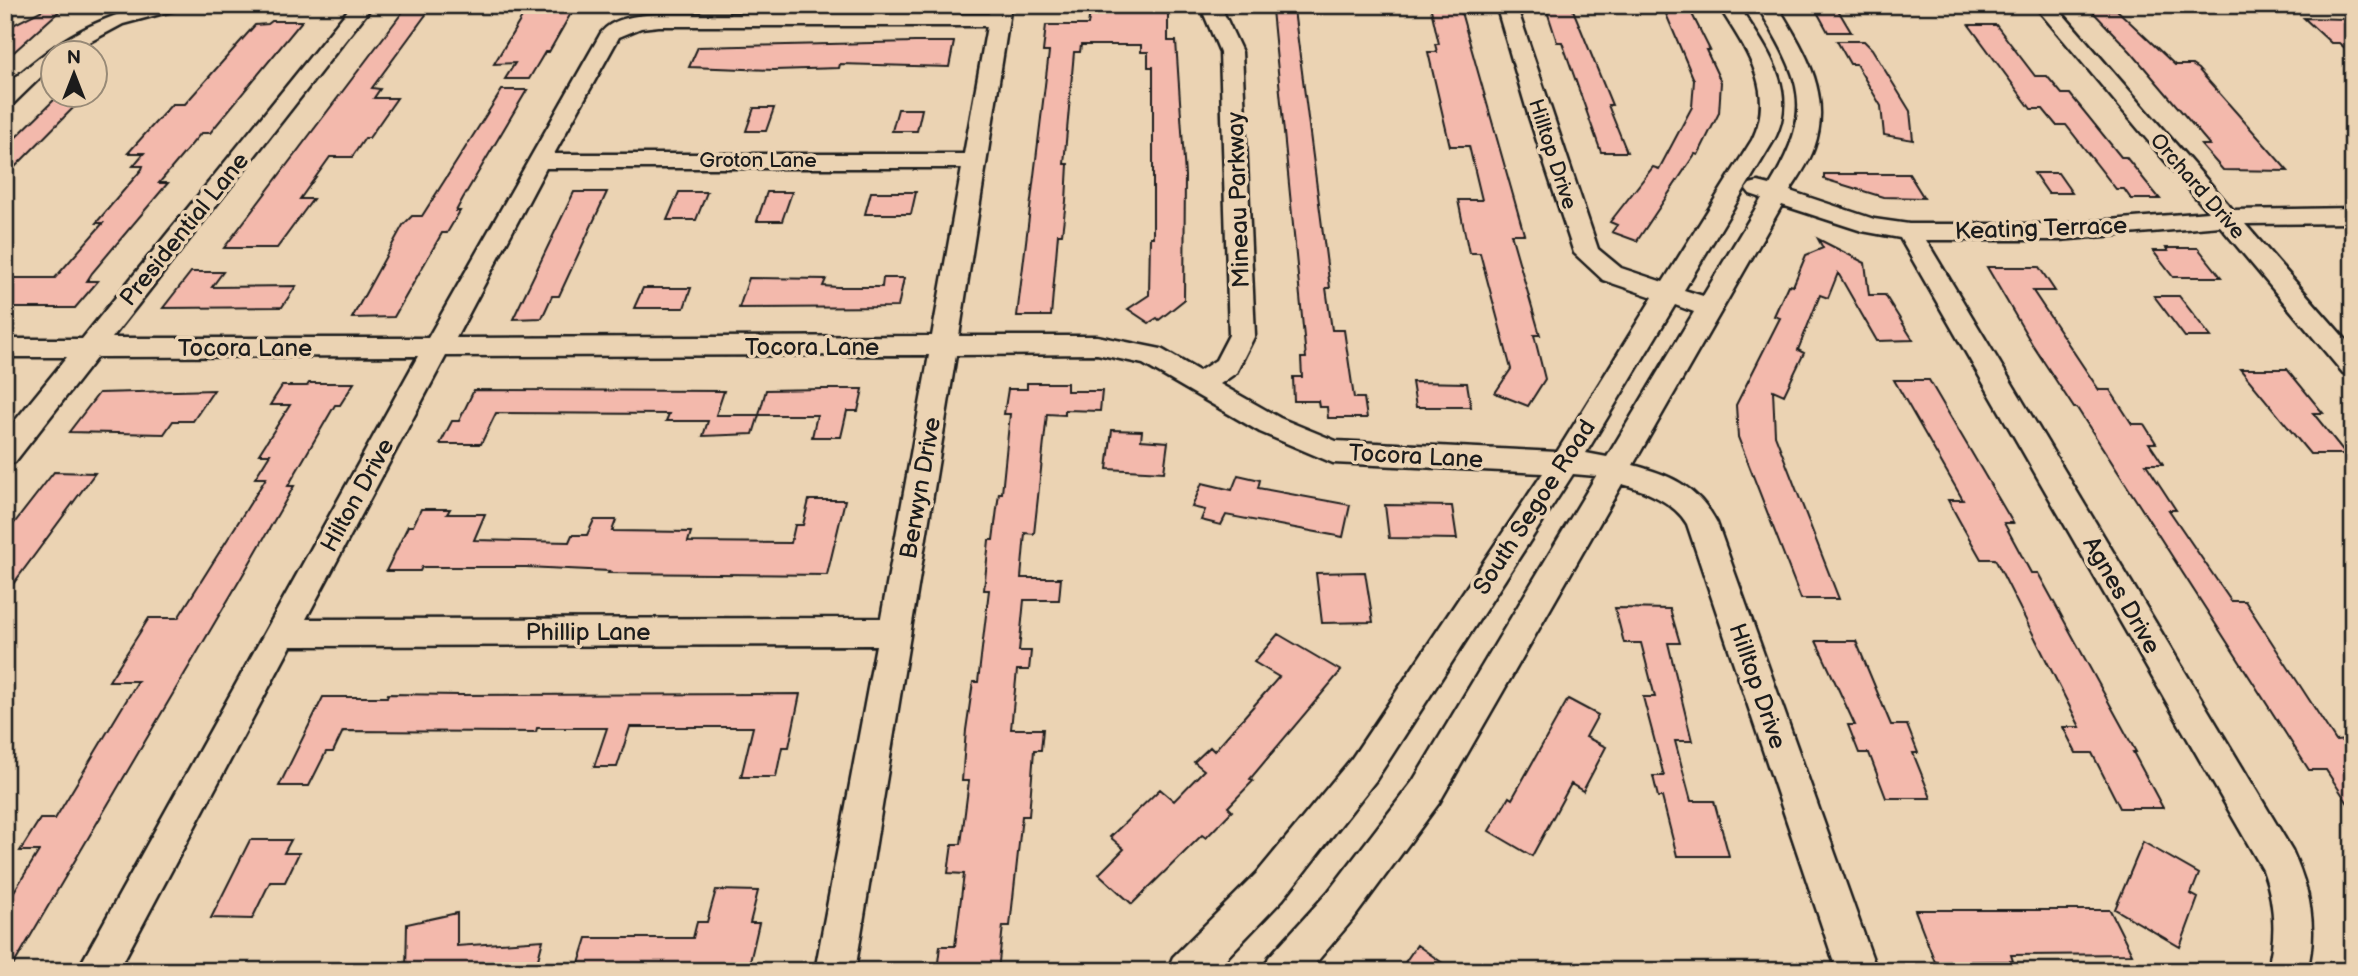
<svg xmlns="http://www.w3.org/2000/svg" width="2358" height="976" viewBox="0 0 2358 976" font-family="'Balsamiq Sans',sans-serif">
<style>
.building{fill:#f3b9ac;stroke:#1c1c1c;stroke-width:2}
.lines{fill:none;stroke-linecap:round;stroke-linejoin:round}
.minor-casing{stroke:#1c1c1c;stroke-width:5}
.minor{fill:#ebd3b3;fill-rule:evenodd}
.labels{text-anchor:middle;stroke-width:7;stroke-linejoin:round;paint-order:stroke}
.far-street-label{font-size:21px;fill:#1c1c1c;stroke:#ebd3b3}
.street-label{font-size:24px;fill:#1c1c1c;stroke:#ebd3b3}
</style>
<rect width="100%" height="100%" fill="#ebd3b3"/>
<filter id="ink" filterUnits="userSpaceOnUse"><feTurbulence type="fractalNoise" baseFrequency=".0143" numOctaves="2"/><feDisplacementMap in="SourceGraphic" scale="14" xChannelSelector="R" yChannelSelector="G"/><feConvolveMatrix kernelMatrix="1 2 1 2 8 2 1 2 1" color-interpolation-filters="sRGB"/></filter>
<g filter="url(#ink)">
<path class="building" d="M52 5 65 6 5 60V29Z
M408 5H433L372 88 380 89 374 98H397L369 138H365L352 157H330L300 199H313L277 248H224Z
M1091 5H1168V41H1176L1185 176 1184 300 1159 320 1157 318 1149 323 1128 309 1149 295 1150 237H1153V67H1148V52H1141V45H1081L1080 52H1074L1064 164H1068L1066 201 1062 234H1058L1051 316H1017L1049 52H1043L1046 25H1088Z
M1430 5H1459L1524 234H1511L1540 335H1534L1545 379 1528 406 1495 393 1511 369 1480 253H1469L1458 200H1482L1469 146H1450L1428 52H1437L1435 44H1439Z
M1545 5H1571L1612 105H1608L1627 152H1601L1562 42H1557Z
M1688 6 1710 50H1706L1721 82 1719 113 1698 155 1695 154 1637 241 1612 232 1617 225 1610 222 1653 167 1659 169 1692 107 1694 80 1663 7Z
M574 8 549 52H545L529 79H505L515 63 494 64 527 9Z
M1272 10H1294L1330 288H1326L1332 330H1344L1354 398H1364L1367 418H1328L1327 407H1319L1318 401H1294L1293 377H1302L1301 358H1306Z
M1816 10H1838L1851 32H1828Z
M2091 10H2117L2175 65H2192L2198 69 2288 171 2223 170 2201 145H2210L2131 52Z
M2304 18 2345 19 2353 26V55L2339 43H2331Z
M272 21H302L210 133H201L159 183H168L92 273 87 281H98L75 308H5V278H55L103 223H96L142 169 143 166H133L144 153H128L172 104H185L255 25 268 24Z
M1969 25H1996L2035 76H2047L2062 94H2070L2121 157H2126L2160 199H2131L2124 189H2116L2066 125H2056L2043 109H2031Z
M1837 41H1864L1872 49 1910 111 1913 140 1884 135 1881 106 1856 64H1850Z
M915 42H954L949 67 840 64 839 68 774 70 689 67 698 47Z
M502 90H527L463 198 456 211H460L447 233H442L394 317 352 318 403 225 412 216H422Z
M60 94H87L5 177V148Z
M754 108H774L766 131H746Z
M898 109H922L917 131H892Z
M2034 173H2058L2072 193H2048Z
M1824 174H1909L1924 198 1883 197 1824 179Z
M574 192H607L559 296H552L542 318 513 319Z
M679 192H707L696 220H667Z
M767 192H792L782 221H757Z
M871 192H916L911 214H865Z
M1818 239 1865 263 1869 295H1885L1913 340 1877 341 1838 273 1828 298 1820 295 1798 350 1804 353 1784 395 1773 390 1775 435 1839 599H1801L1738 437 1736 405 1780 318 1774 316 1788 285 1793 286 1806 255 1823 248Z
M2166 248H2198L2221 277H2173L2153 251H2168Z
M1987 267H2039L2055 291H2033L2099 390H2110L2132 424H2144L2156 443H2149L2163 464H2146L2176 510H2169L2231 601H2245L2336 741 2347 740 2353 748V811L2326 770H2309L2077 408H2074L2032 344Z
M191 272H223L212 287 296 286 282 307 163 308Z
M749 278 826 279 823 286 837 287H882L883 278H904L898 307 739 308Z
M643 288H691L684 308H634Z
M2154 296H2179L2211 337H2185Z
M2240 369H2287L2323 413H2313L2346 454H2310Z
M1894 380H1929L2013 523H2004L2031 573H2038L2136 752H2133L2163 808H2120L2092 753H2076L2063 727H2080L1995 559H1981L1960 522 1948 500H1963Z
M1412 382 1467 383 1471 407H1416Z
M309 383H354L340 405H335L288 486H294L241 578 10 971H5V906L39 851H20L40 819H55L138 681H109L149 618H178L266 478H255L270 454H259L290 405H270L282 386H307Z
M1027 383H1067V391H1102L1100 411 1065 410V415L1047 414 1034 534 1025 533 1021 578H1061L1059 600H1024L1019 651H1031L1029 670H1017L1011 729H1043L1041 750H1034L1029 816H1022L1010 926H1003L998 971H937L940 946H955L964 874 948 873 952 844H961L969 781H962L966 730 973 682H978L989 590H984L989 540H993L999 493H1002L1010 414H1004L1008 389H1027Z
M824 389H863L858 411H847L841 437H812L817 415H759L766 390Z
M214 390 193 421H173L164 434 69 432 99 393Z
M474 390 724 391 716 415H759L753 434 703 436 708 421H666L669 414 496 413 481 444H440L452 421H459Z
M1112 430 1142 431 1141 440 1168 442 1164 472 1107 469Z
M54 472 95 473 5 595V535Z
M1238 475 1260 480 1258 488 1350 505 1343 537 1226 515 1221 525 1201 520 1205 510 1192 507 1202 483 1232 490Z
M809 500H845L827 575 608 573 609 571 526 567H422L420 571H386L408 526H413L421 509H450L447 514H485L474 540 569 542 572 535H587L594 520H616L612 531 691 532 688 542 791 543 795 525H803Z
M1385 505 1452 506 1457 539 1389 538Z
M1365 572 1373 622 1322 623 1316 573Z
M1615 608 1670 609 1680 643H1668L1692 741H1675L1691 801H1714L1729 856H1677L1662 797H1658L1653 776H1664L1643 697H1655L1641 643H1624Z
M1278 634 1341 671 1250 779 1253 781 1228 807 1232 811 1206 838 1202 835 1132 904 1099 874 1124 849 1110 837 1160 789 1174 801 1204 770 1194 762 1210 747 1214 751 1279 677 1254 662Z
M1816 641H1856L1891 725H1907L1918 753H1913L1931 798H1886L1869 753H1859L1848 725H1855Z
M388 694 460 695 800 694 789 747H782L776 777H741L753 727H630L617 767H594L607 728H537L536 732 343 731 333 752H326L309 786H279L323 697H387Z
M1568 699 1598 715 1586 737 1606 747 1583 791 1571 784 1532 856 1489 831 1509 797 1512 799Z
M250 840H291L284 853H299L285 882H270L252 919 211 918Z
M2143 842 2199 874 2191 894 2198 898 2180 947 2115 909Z
M716 890 758 891 750 923H759L750 962 740 961 738 971 577 970 587 938H693L697 922H707Z
M1915 910H2110L2132 954 2011 955 2013 961 1935 962Z
M457 913V946L543 940 535 971H406L407 924Z
M1417 945 1454 971H1399Z"/>
<g class="lines">
<g class="minor-casing">
<path id="minor" d="M148 5H182L179 9 123 24 71 52H52V66L13 104 5 106V87C52 44 86 22 148 5Z
M352 5H373L112 338H428L601 33C612 17 641 15 659 14H989L991 5H1011L959 336H1097L1161 349 1199 371 1216 360 1229 335 1220 52 1200 5H1220L1242 52 1255 335 1236 373 1220 384 1280 418 1336 441 1557 452 1653 297 1603 280 1574 253 1528 114 1496 5H1516L1598 249 1621 268 1663 282 1752 140C1777 90 1745 48 1718 5H1738C1765 47 1800 89 1774 140L1684 290 1703 296 1762 198 1750 194 1746 189 1750 184 1758 182 1770 185C1817 106 1800 79 1757 5H1777C1804 50 1833 94 1814 148 1809 163 1798 178 1790 191L1874 219 1909 224H2059L2208 212 2034 5H2055L2233 210 2353 208V223L2245 224 2353 348V375L2343 373 2220 226 2059 240H1926L2292 850C2310 889 2318 928 2307 971H2267C2277 937 2275 903 2263 870L1900 238 1862 231 1782 205 1633 465C1671 475 1698 487 1717 523L1877 971H1837L1687 524C1675 503 1645 490 1622 484L1439 803 1354 918 1309 971H1263L1269 957 1328 892 1413 781 1596 476 1573 474 1376 780 1283 899 1214 971H1167L1173 957 1257 873 1352 758 1543 473 1333 463 1260 432 1143 364 1097 354 956 355 855 971H815L876 645 291 646 118 971H77L418 356 97 357 15 462 5 465V433L67 357H5V339H82ZM659 26H987L964 154H554L619 37 641 28ZM546 168H962L932 336 456 338ZM1675 305 1694 312 1607 457 1586 453ZM929 355 881 618 306 619 446 356Z"/>
</g>
<use href="#minor" class="minor"/>
</g>
</g>
<g class="labels">
<g class="far-street-label">
<text transform="translate(1553 154) rotate(72)" y="7">Hilltop Drive</text>
<text x="758" y="167">Groton Lane</text>
<text transform="translate(2198 186) rotate(49)" y="7">Orchard Drive</text>
</g>
<g class="street-label">
<text transform="translate(1238 200) rotate(-92)" y="8">Mineau Parkway</text>
<text transform="translate(2041 228) rotate(-2)" y="8">Keating Terrace</text>
<text transform="translate(184 229) rotate(-51)" y="8">Presidential Lane</text>
<text x="812" y="355">Tocora Lane</text>
<text x="245" y="356">Tocora Lane</text>
<text transform="translate(1416 456) rotate(3)" y="8">Tocora Lane</text>
<text transform="translate(920 488) rotate(-80)" y="8">Berwyn Drive</text>
<text transform="translate(357 495) rotate(-61)" y="8">Hilton Drive</text>
<text transform="translate(1534 507) rotate(-57)" y="8">South Segoe Road</text>
<text transform="translate(2122 595) rotate(60)" y="8">Agnes Drive</text>
<text x="588" y="640">Phillip Lane</text>
<text transform="translate(1758 686) rotate(71)" y="8">Hilltop Drive</text>
</g>
</g>
<rect width="2358" height="976" fill="none" stroke="#ebd3b3" stroke-width="28"/>
<rect x="14" y="14" width="2330" height="948" fill="none" stroke="#1c1c1c" stroke-width="2.5" filter="url(#ink)"/>
<g transform="translate(74 74)"><circle r="33" fill="#ebd3b3" stroke="#988a77" stroke-width="2"/>
<path d="M0-5L12 26L0 18L-12 26Z" fill="#1c1c1c"/>
<text y="-10" font-size="19" font-weight="bold" text-anchor="middle" fill="#1c1c1c">N</text>
</g>
</svg>
